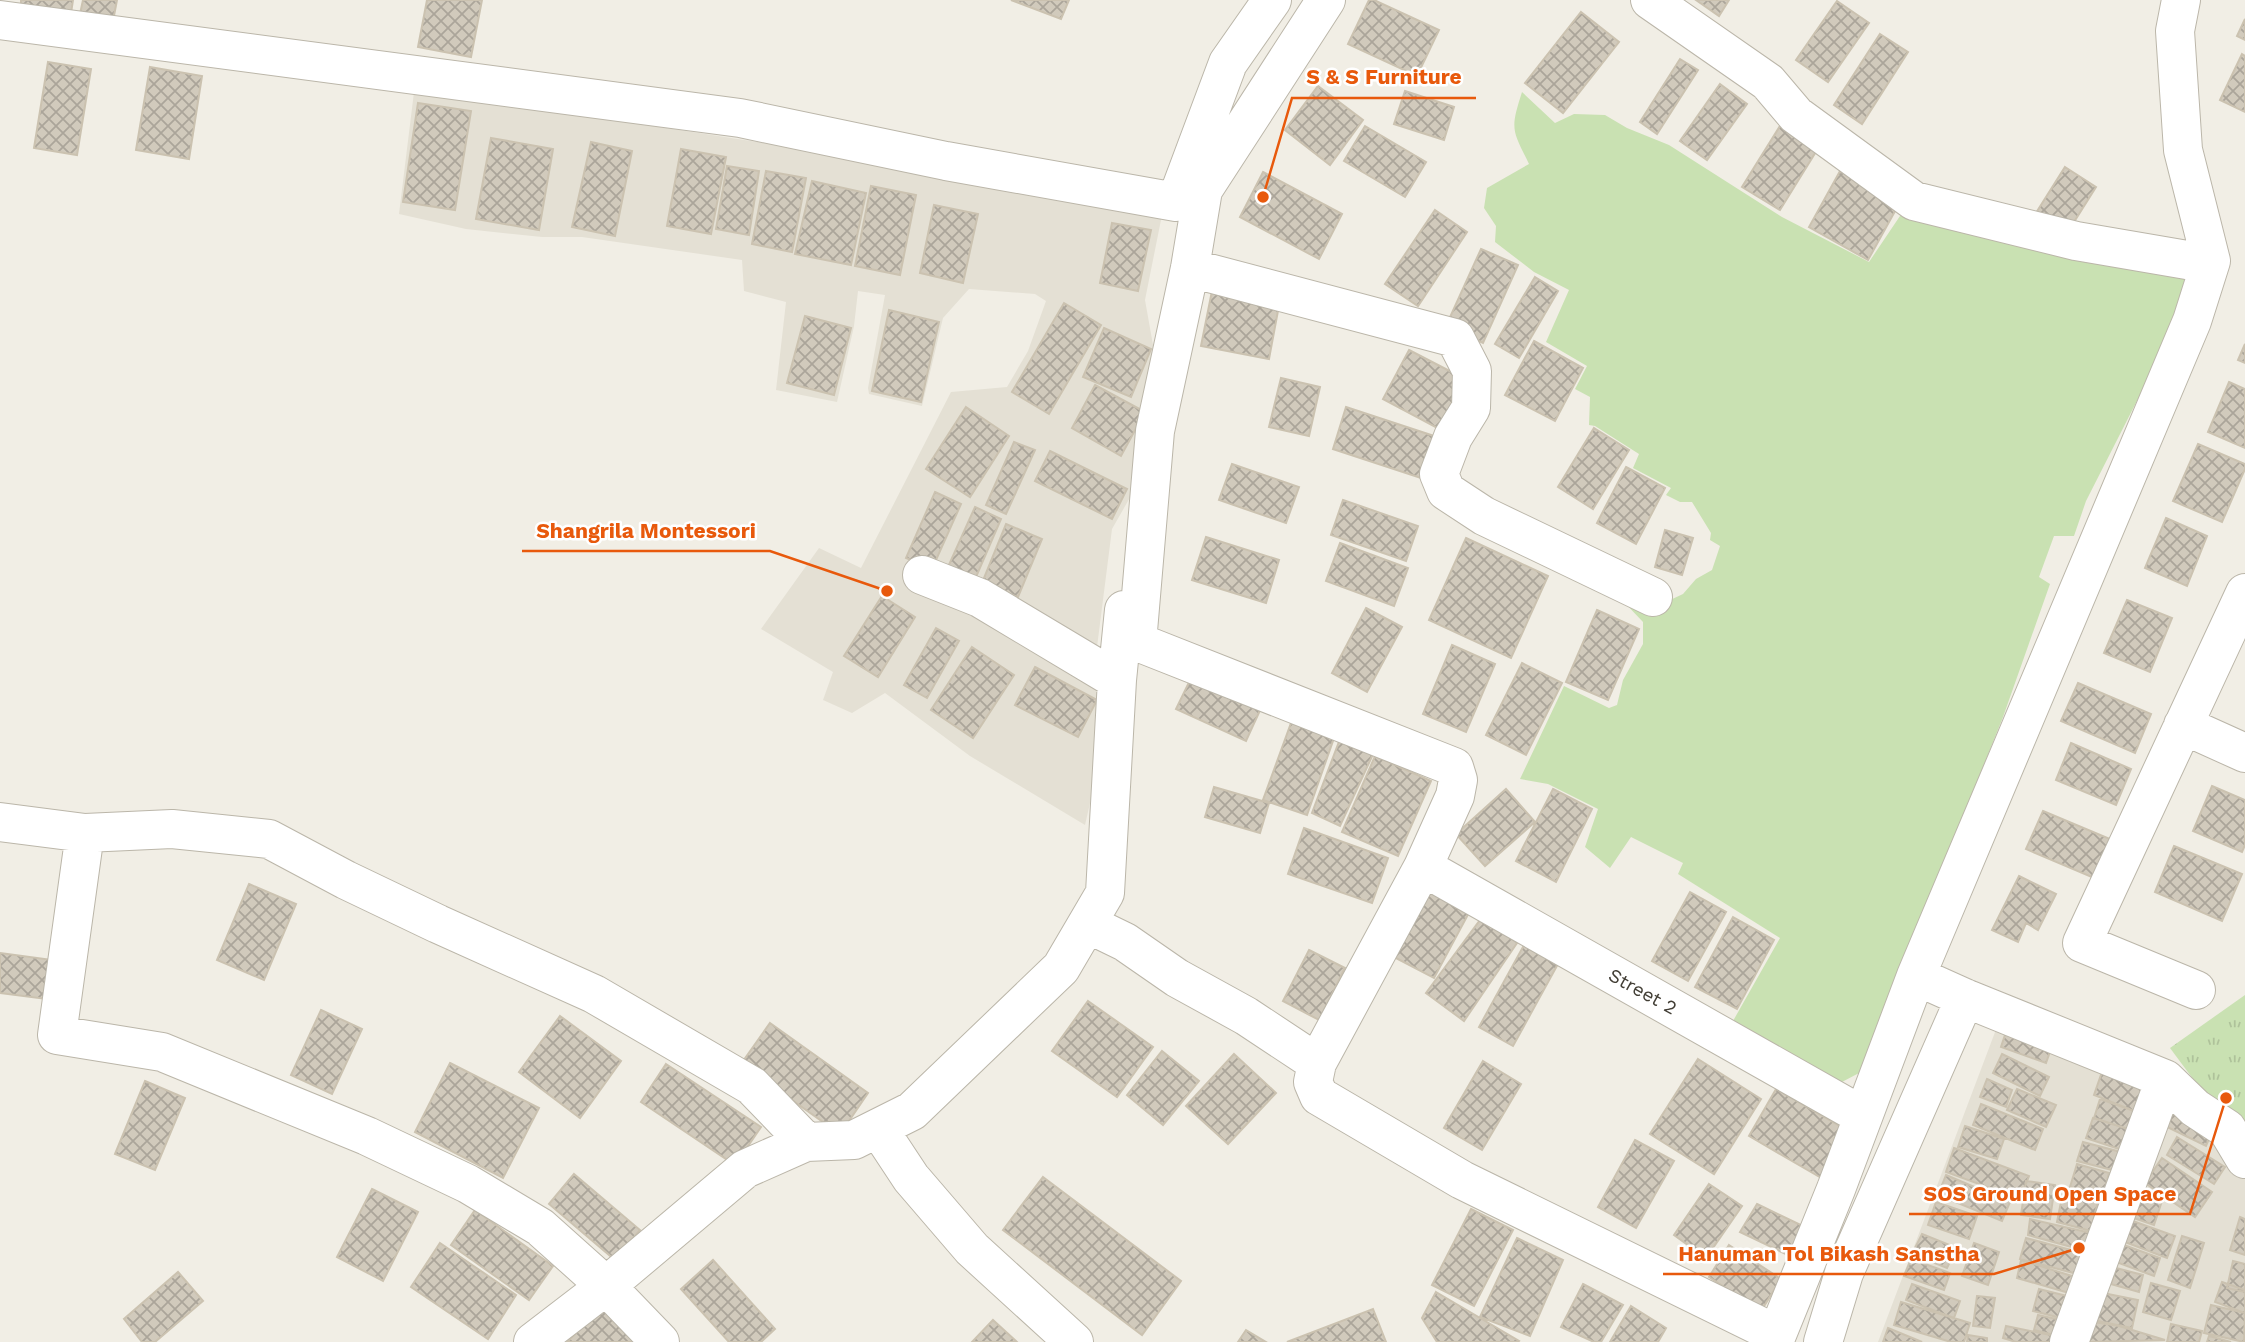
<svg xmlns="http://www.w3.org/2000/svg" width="2245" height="1342" viewBox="0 0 2245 1342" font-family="'Work Sans',sans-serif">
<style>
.residential{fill:#e4e0d4}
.grass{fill:#c9e1b2}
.park{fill:url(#park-tufts)}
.building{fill:url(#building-cross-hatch);stroke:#cbc2b0;stroke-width:2}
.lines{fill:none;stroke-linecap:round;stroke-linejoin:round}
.minor-casing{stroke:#bbb6a9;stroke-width:40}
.minor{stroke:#fff;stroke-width:38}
.labels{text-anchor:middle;stroke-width:5;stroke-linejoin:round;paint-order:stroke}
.street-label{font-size:19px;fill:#423e35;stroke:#fff}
.leader{fill:none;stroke:#e8590c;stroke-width:2.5}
.callout-dot{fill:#e8590c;stroke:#fff;stroke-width:2.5}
.callout-label{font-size:21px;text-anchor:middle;font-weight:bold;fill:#e8590c;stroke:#fff;stroke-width:5;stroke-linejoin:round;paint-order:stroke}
</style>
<defs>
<pattern id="park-tufts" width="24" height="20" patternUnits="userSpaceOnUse" patternTransform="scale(1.75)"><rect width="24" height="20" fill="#c9e1b2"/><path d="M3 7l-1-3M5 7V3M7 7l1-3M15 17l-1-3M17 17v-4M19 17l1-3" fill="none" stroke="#aec29a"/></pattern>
<pattern id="building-cross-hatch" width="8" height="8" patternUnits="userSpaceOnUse" patternTransform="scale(1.75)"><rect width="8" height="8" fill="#d1cabc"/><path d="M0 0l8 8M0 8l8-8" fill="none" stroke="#aba59a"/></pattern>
</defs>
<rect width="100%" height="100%" fill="#f1eee5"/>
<path class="residential" d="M414 92 549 110 790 147 1163 210 1145 300 1153 345 1147 403 1132 494 1112 529 1097 647 1101 755 1085 825 970 756 885 693 852 713 823 700 833 672 761 629 819 548 861 568 951 392 1007 387 1028 351 1046 301 1035 294 969 289 943 318 922 406 869 394 868 388 885 295 858 291 854 326 837 402 776 390 786 302 744 291 742 260 582 237H542L466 229 399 214Z
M2006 1003 2245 1154V1342H1878Z"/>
<path class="grass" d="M1522 92 1555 123 1574 114 1605 115 1627 128 1669 145 1782 217 1869 262 1900 216 1965 221 2197 267 2176 324 2086 501 2074 536H2054L2039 577 2050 584 2003 717 1861 1072 1840 1083 1733 1021 1780 938 1678 874 1683 863 1631 837 1610 868 1585 847 1598 809 1548 784 1520 779 1564 686 1609 708 1617 705 1623 680 1643 644V622L1623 601H1668L1683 594 1696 579 1712 570 1720 546 1710 540 1711 533 1692 502H1680L1666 495 1671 488 1633 468 1639 454 1595 426 1589 425 1590 397 1575 389 1587 366 1546 342 1569 290 1534 272 1495 242 1496 226 1484 208 1487 188 1529 164C1512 129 1510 130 1522 92Z"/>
<path class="park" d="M2245 995V1149L2170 1048Z"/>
<path class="building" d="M21 0H73L71 13 21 6Z
M83 0H117L113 21 80 14Z
M427 0H482L471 57 418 47Z
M1011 0H1069L1061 19Z
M1369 0H1374L1439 30 1417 76 1348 44Z
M1696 0H1729L1719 16Z
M1837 1 1869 23 1828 82 1796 60Z
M1581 12 1619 42 1563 113 1525 83Z
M2245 19V40L2237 36Z
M1880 34 1908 52 1862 124 1834 105Z
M2242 54 2245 56V112L2220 100Z
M1680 59 1698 70 1657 134 1640 122Z
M48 62 91 69 77 155 34 148Z
M150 67 202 76 189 159 136 150Z
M1720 84 1747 104 1707 160 1680 141Z
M1318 86 1363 120 1330 165 1285 130Z
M1405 91 1454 107 1444 140 1394 124Z
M418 103 471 111 455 210 403 202Z
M1365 126 1426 162 1405 197 1344 161Z
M1780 126 1817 150 1780 210 1742 187Z
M491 138 553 149 539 230 476 219Z
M591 142 632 151 615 236 572 227Z
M681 149 726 157 711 234 667 226Z
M727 166 759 171 749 235 716 229Z
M2065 167 2096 187 2067 233 2036 213Z
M766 171 806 178 792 252 752 244Z
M1840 171 1899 204 1868 260 1809 227Z
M1263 172 1342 214 1319 259 1240 217Z
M812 181 866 193 851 265 795 254Z
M871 186 916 195 900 275 855 266Z
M934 205 978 214 963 283 920 273Z
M1435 210 1467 232 1418 306 1385 284Z
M1112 223 1151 230 1138 291 1100 283Z
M1481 249 1518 265 1483 343 1446 326Z
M1535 277 1558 291 1519 358 1495 344Z
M1213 286 1280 300 1269 359 1201 346Z
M1064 303 1101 325 1049 414 1012 392Z
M889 310 939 322 921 402 872 391Z
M805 316 851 328 834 395 787 383Z
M1104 328 1151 349 1131 397 1083 377Z
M1534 341 1583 368 1555 421 1505 395Z
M2245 344V363L2238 360Z
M1409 350 1467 380 1441 430 1383 399Z
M1281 378 1320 387 1309 436 1269 427Z
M2229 382 2245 389V448L2208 432Z
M1095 385 1145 412 1121 456 1072 428Z
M966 407 1009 436 970 497 926 469Z
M1346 407 1437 437 1424 479 1333 449Z
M1594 428 1629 450 1593 509 1558 487Z
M1014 442 1035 450 1006 514 986 505Z
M2198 444 2245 464V469L2222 522 2173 501Z
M1050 451 1127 489 1112 519 1035 481Z
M1232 464 1299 487 1286 523 1219 500Z
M1626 467 1665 488 1636 544 1597 523Z
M935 492 961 504 932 569 906 558Z
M1343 500 1418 526 1406 561 1331 535Z
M975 507 1001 519 970 591 943 578Z
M2166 518 2207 536 2187 586 2145 568Z
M1006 524 1042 539 1018 597 982 583Z
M1665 530 1693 538 1682 575 1655 567Z
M1206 537 1279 560 1266 603 1192 580Z
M1466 538 1548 576 1511 658 1429 620Z
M1340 543 1408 568 1394 606 1326 581Z
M882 596 915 617 878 677 844 656Z
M2127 600 2172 618 2150 672 2104 653Z
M1366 608 1402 627 1367 692 1332 673Z
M1597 610 1639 629 1608 700 1566 682Z
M936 628 959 641 927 698 904 685Z
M1452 645 1495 664 1466 732 1423 714Z
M972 647 1014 675 973 738 931 710Z
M1522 663 1562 683 1526 755 1486 735Z
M1035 667 1097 700 1078 737 1015 705Z
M1193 674 1262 706 1246 741 1176 709Z
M2078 683 2151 714 2135 753 2061 721Z
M1291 723 1334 738 1307 815 1263 800Z
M1340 739 1374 752 1340 826 1312 813Z
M2071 743 2131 769 2116 805 2056 780Z
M1375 756 1431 781 1398 856 1342 832Z
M2212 786 2245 800V845L2242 852 2193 831Z
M1214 787 1269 803 1260 833 1205 817Z
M1506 789 1535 822 1485 866 1456 834Z
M1553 789 1592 809 1556 882 1516 861Z
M2043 811 2110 839 2094 878 2026 849Z
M1304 828 1388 858 1372 903 1288 874Z
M2174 846 2242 874 2222 921 2155 892Z
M2019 876 2056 894 2038 930 2026 923 2018 942 1992 930Z
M249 884 296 904 264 980 217 960Z
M1431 887 1471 909 1434 978 1394 957Z
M1690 892 1726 912 1688 981 1652 961Z
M1483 916 1517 943 1464 1021 1426 993Z
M1733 917 1774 940 1737 1009 1695 987Z
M1524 945 1558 964 1513 1046 1479 1027Z
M1309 950 1345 968 1319 1020 1283 1001Z
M0 953 60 961 54 1000 0 993Z
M1088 1001 1153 1047 1117 1097 1052 1051Z
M321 1010 362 1029 332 1094 291 1075Z
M560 1016 621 1061 580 1118 519 1072Z
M770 1023 868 1093 840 1134 741 1064Z
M2008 1026 2053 1043 2046 1063 2001 1047Z
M1162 1051 1199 1081 1163 1125 1127 1095Z
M1234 1054 1276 1093 1228 1144 1186 1106Z
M2002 1054 2049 1077 2040 1096 1993 1073Z
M1698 1059 1761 1099 1714 1174 1650 1134Z
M1483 1061 1521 1084 1482 1150 1444 1128Z
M450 1063 539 1108 503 1178 415 1132Z
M666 1064 761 1127 735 1165 641 1102Z
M2103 1069 2149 1087 2139 1113 2094 1095Z
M1987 1079 2012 1090 2006 1107 1980 1097Z
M145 1081 185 1098 155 1170 115 1154Z
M1776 1089 1850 1132 1823 1179 1749 1136Z
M2017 1089 2056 1105 2046 1127 2007 1110Z
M2100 1099 2137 1112 2131 1130 2094 1118Z
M2170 1101 2216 1123 2206 1146 2159 1123Z
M1981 1104 2043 1129 2035 1150 1973 1125Z
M2093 1118 2128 1129 2122 1150 2086 1138Z
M1965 1126 2004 1139 1997 1159 1958 1147Z
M2177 1137 2225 1167 2214 1184 2167 1155Z
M1635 1140 1674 1161 1636 1228 1598 1207Z
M2083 1142 2121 1152 2116 1171 2077 1161Z
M1954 1148 2029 1176 2020 1199 1946 1172Z
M2162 1158 2212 1192 2195 1217 2145 1183Z
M2077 1164 2109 1173 2103 1196 2070 1187Z
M574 1174 640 1230 615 1260 549 1204Z
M1946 1175 2010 1202 2002 1221 1938 1195Z
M1043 1177 1181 1281 1142 1335 1003 1230Z
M2026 1181 2055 1185 2050 1219 2021 1215Z
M1709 1184 1742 1206 1706 1258 1674 1235Z
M2137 1187 2164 1195 2154 1225 2128 1216Z
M372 1189 418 1212 383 1281 337 1257Z
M2063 1192 2098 1201 2091 1231 2057 1222Z
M1936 1202 1977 1216 1969 1239 1928 1225Z
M1757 1204 1807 1228 1792 1257 1740 1232Z
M1471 1209 1513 1230 1474 1306 1432 1285Z
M475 1210 553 1266 529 1300 451 1245Z
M2240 1217 2245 1219V1255L2230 1250Z
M2030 1219 2091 1233 2086 1251 2028 1235Z
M2130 1220 2175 1236 2167 1258 2122 1241Z
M1922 1234 1957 1248 1947 1268 1912 1254Z
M2182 1236 2204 1243 2190 1288 2168 1280Z
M1517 1238 1563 1260 1530 1336 1480 1317Z
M2026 1238 2086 1254 2081 1275 2020 1259Z
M440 1243 516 1295 488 1339 411 1287Z
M1974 1243 1999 1252 1988 1285 1962 1276Z
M2121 1244 2160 1258 2154 1276 2116 1262Z
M1729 1245 1781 1279 1761 1311 1709 1277Z
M1911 1259 1950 1273 1944 1290 1904 1276Z
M713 1260 775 1329 761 1342H729L681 1289Z
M2021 1260 2075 1277 2069 1293 2017 1278Z
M2233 1261 2245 1264V1292L2227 1288Z
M2116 1268 2143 1275 2139 1292 2111 1284Z
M178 1272 203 1301 155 1342H142L124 1319Z
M2222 1282 2245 1290V1313L2215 1302Z
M2151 1283 2180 1291 2171 1320 2143 1312Z
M1583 1284 1623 1305 1601 1342H1594L1561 1327Z
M1912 1284 1960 1301 1954 1318 1906 1300Z
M2039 1289 2067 1296 2061 1318 2033 1311Z
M2093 1291 2138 1300 2132 1328 2088 1319Z
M1436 1292 1519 1341 1518 1342H1437L1422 1318Z
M1977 1296 1995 1298 1990 1328 1973 1326Z
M1901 1302 1970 1323 1964 1342H1951L1894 1325Z
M2211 1305 2245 1313 2244 1342 2204 1333Z
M1631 1306 1666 1328 1658 1342H1610Z
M603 1307 637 1342H567Z
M1373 1309 1386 1342H1287Z
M2038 1315 2061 1320 2058 1336 2034 1330Z
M993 1320 1017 1342H972Z
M2087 1321 2119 1326 2165 1340 2088 1342Z
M2171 1324 2202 1331 2199 1342H2167Z
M2006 1326 2055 1336 2054 1342H2016L2003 1338Z
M1888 1328 1922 1342H1883Z
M1246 1330 1266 1342H1238Z
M1968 1335 1987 1338V1342H1967Z
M2209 1336 2231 1342H2207Z"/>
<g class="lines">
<g class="minor-casing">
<path id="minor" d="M1326 0 1203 190 1190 268 1155 431 1138 631 1140 643 1454 767 1458 780 1455 796 1423 867 1317 1063 1313 1082 1319 1096 1462 1180 1776 1334
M1650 0 1768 82 1796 115 1914 201 2076 241 2187 260 2211 261
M0 20 740 118 946 161 1176 202 1228 63 1272 0
M1190 268 1455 338 1472 371 1471 408 1453 437 1439 474 1446 491 1484 516 1653 597
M922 575 980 598 1117 680
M2183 725 2245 753
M0 822 85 833 57 1035 162 1052 367 1136 468 1184 540 1227 606 1286 660 1342
M85 833 172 829 269 839 346 880 438 924 594 994 752 1086 806 1142
M1423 867 1863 1116
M1088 924 1125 942 1177 978 1246 1016 1317 1063
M1916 976 1965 998 2165 1079 2195 1108 2227 1129 2245 1159
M2196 990 2082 943 2245 593
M878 1128 911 1178 972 1249 1074 1342
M533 1342 606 1286 745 1169 806 1142 854 1140 912 1111 1061 968 1105 893 1117 680 1124 610
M1774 1342 1836 1189 1916 976 2192 321 2211 261 2183 150 2175 31 2181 0
M1823 1342 1844 1273 1965 998
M2069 1342 2165 1079"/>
</g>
<use href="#minor" class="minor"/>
</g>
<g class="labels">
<g class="street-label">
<text transform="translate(1643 991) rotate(29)" y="7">Street 2</text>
</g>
</g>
<path class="leader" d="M1263 197L1292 98H1476M887 591L770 551H522M2226 1098L2190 1214H1909M2079 1248L1994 1274H1663"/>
<g class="callout-dot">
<circle cx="1263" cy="197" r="7"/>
<circle cx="887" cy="591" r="7"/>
<circle cx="2226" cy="1098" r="7"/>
<circle cx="2079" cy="1248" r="7"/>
</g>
<g class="callout-label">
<text x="1384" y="84">S &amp; S Furniture</text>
<text x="646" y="538">Shangrila Montessori</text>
<text x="2050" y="1201">SOS Ground Open Space</text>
<text x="1829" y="1261">Hanuman Tol Bikash Sanstha</text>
</g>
</svg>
